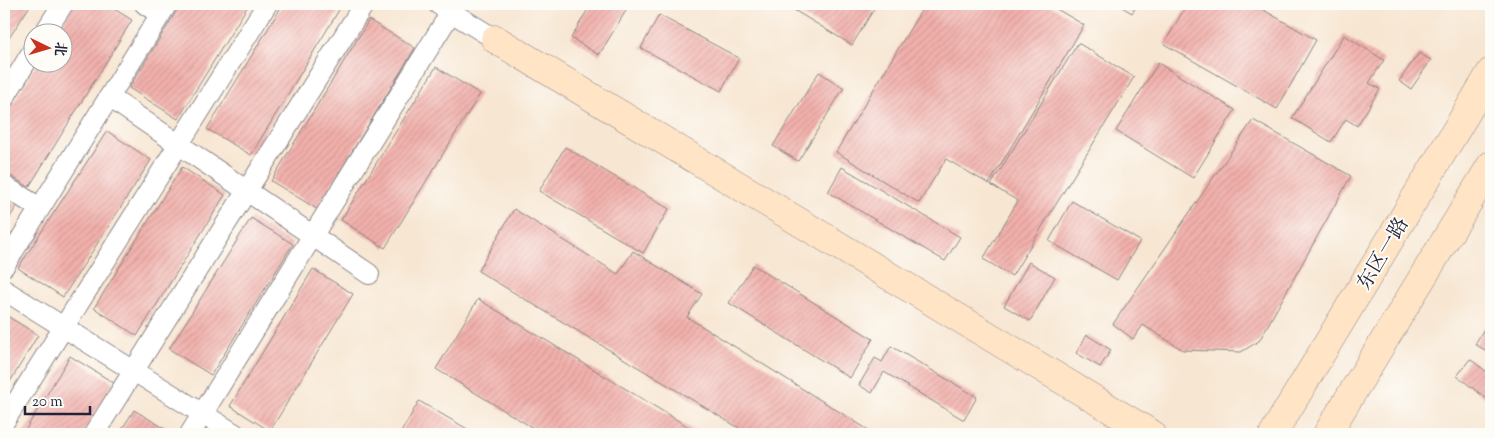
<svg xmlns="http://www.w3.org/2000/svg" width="1495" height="438" viewBox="0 0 1495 438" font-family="'Sorts Mill Goudy','Noto Serif SC',serif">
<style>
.building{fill:url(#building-hatch)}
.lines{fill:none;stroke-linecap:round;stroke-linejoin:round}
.street-casing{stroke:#8c8486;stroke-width:22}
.secondary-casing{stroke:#8c8486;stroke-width:29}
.street{stroke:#fff;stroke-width:20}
.secondary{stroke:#ffe4c6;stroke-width:28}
.labels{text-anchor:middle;stroke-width:4;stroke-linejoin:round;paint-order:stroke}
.street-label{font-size:20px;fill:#22223b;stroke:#fdfcf7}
</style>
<defs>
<pattern id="building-hatch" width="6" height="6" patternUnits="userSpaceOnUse" patternTransform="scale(1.25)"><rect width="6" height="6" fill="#f2b0ab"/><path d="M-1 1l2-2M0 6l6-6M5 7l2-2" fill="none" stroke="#cf9794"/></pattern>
</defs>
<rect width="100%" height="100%" fill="#fdfcf7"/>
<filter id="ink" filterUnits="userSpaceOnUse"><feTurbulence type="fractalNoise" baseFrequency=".02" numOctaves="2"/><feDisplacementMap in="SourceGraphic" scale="10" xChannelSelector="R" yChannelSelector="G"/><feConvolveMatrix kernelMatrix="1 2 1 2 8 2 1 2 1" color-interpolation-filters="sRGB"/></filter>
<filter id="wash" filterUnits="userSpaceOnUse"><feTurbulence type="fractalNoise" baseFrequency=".0096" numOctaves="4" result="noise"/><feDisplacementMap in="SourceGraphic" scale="20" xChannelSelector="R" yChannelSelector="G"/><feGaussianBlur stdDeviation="1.12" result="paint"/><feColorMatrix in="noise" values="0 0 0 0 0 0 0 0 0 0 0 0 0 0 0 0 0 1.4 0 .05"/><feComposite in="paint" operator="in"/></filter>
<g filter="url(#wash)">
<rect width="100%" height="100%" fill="#f7e6d2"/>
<g id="blocks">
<path class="building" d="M4 4H31L4 46Z
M74 4H106L132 20 29 187 4 172V118L38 62H62V32H57Z
M181 4H249L178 119 129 88Z
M283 4H340L342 5 251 155 207 129Z
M591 4H630L599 55 571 38Z
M784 4H877L852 45Z
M925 4H1048L1084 25 989 184 946 159 919 203 836 152Z
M1117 4H1138L1132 13Z
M1187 4H1253L1316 40 1277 109 1164 44Z
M659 15 739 58 721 91 641 48Z
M369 20 415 48 317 209 271 181Z
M1344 35 1384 60 1369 83 1380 89 1357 126 1346 119 1331 142 1292 118Z
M1078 43 1134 77 1012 276 983 259 1018 201 991 185Z
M1419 53 1431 60 1411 89 1399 81Z
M1158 63 1235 110 1193 178 1116 131Z
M436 67 480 94 385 248 341 220Z
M819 72 844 88 798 161 773 146Z
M1253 120 1351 176 1259 341 1241 352 1183 350 1143 325 1133 339 1113 324Z
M107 131 151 160 63 297 18 268Z
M565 147 669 209 643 253 539 191Z
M182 167 225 195 137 336 94 308Z
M842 167 960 237 945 261 828 192Z
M4 198 17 206 4 227Z
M1072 201 1140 241 1117 280 1049 241Z
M514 209 618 274 633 251 702 294 687 317 875 434H749L478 271Z
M251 218 293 244 211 375 169 349Z
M1029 262 1055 277 1030 321 1004 306Z
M753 265 873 339 850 378 729 303Z
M313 269 353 294 270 431 230 406Z
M478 299 700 434H543L436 369Z
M4 314 38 335 4 392Z
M1491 317V354L1475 344Z
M1087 335 1111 350 1100 367 1076 353Z
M891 346 977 397 964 420 884 372 872 393 859 385 875 358 882 362Z
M70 356 114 383 83 434H23Z
M1470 359 1491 375V402L1457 376Z
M419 401 476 434H400Z
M134 410 174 434H119Z"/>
</g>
</g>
<g filter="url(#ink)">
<use href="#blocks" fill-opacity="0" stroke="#8c8486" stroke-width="1"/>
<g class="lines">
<g class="street-casing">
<path id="street" d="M145 4 160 14
M438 4 495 39
M45 32 63 4
M109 97 369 274
M4 98 32 52
M4 186 40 208
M4 266 167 4
M4 290 235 434
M4 422 267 4
M94 434 364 4
M190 434 451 12"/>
</g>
<g class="secondary-casing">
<path id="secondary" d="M495 39 1152 434
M1273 434 1491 72
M1327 434 1491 165"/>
</g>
<use href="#street" class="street"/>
<use href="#secondary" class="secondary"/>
</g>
</g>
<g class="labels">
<g class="street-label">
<text transform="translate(1382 253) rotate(-59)" y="7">东区一路</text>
</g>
</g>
<rect width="1495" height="438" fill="none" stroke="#fdfcf7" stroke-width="20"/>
<g transform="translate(48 48) rotate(95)"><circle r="24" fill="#fdfcf7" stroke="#a5a5ac"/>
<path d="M0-4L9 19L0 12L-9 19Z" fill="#c8321e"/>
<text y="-8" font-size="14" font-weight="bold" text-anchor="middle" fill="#22223b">北</text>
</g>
<path d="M25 406v8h65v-8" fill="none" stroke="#22223b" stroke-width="2.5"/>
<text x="32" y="406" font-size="15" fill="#22223b" stroke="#fdfcf7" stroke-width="4" paint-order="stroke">20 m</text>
</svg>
